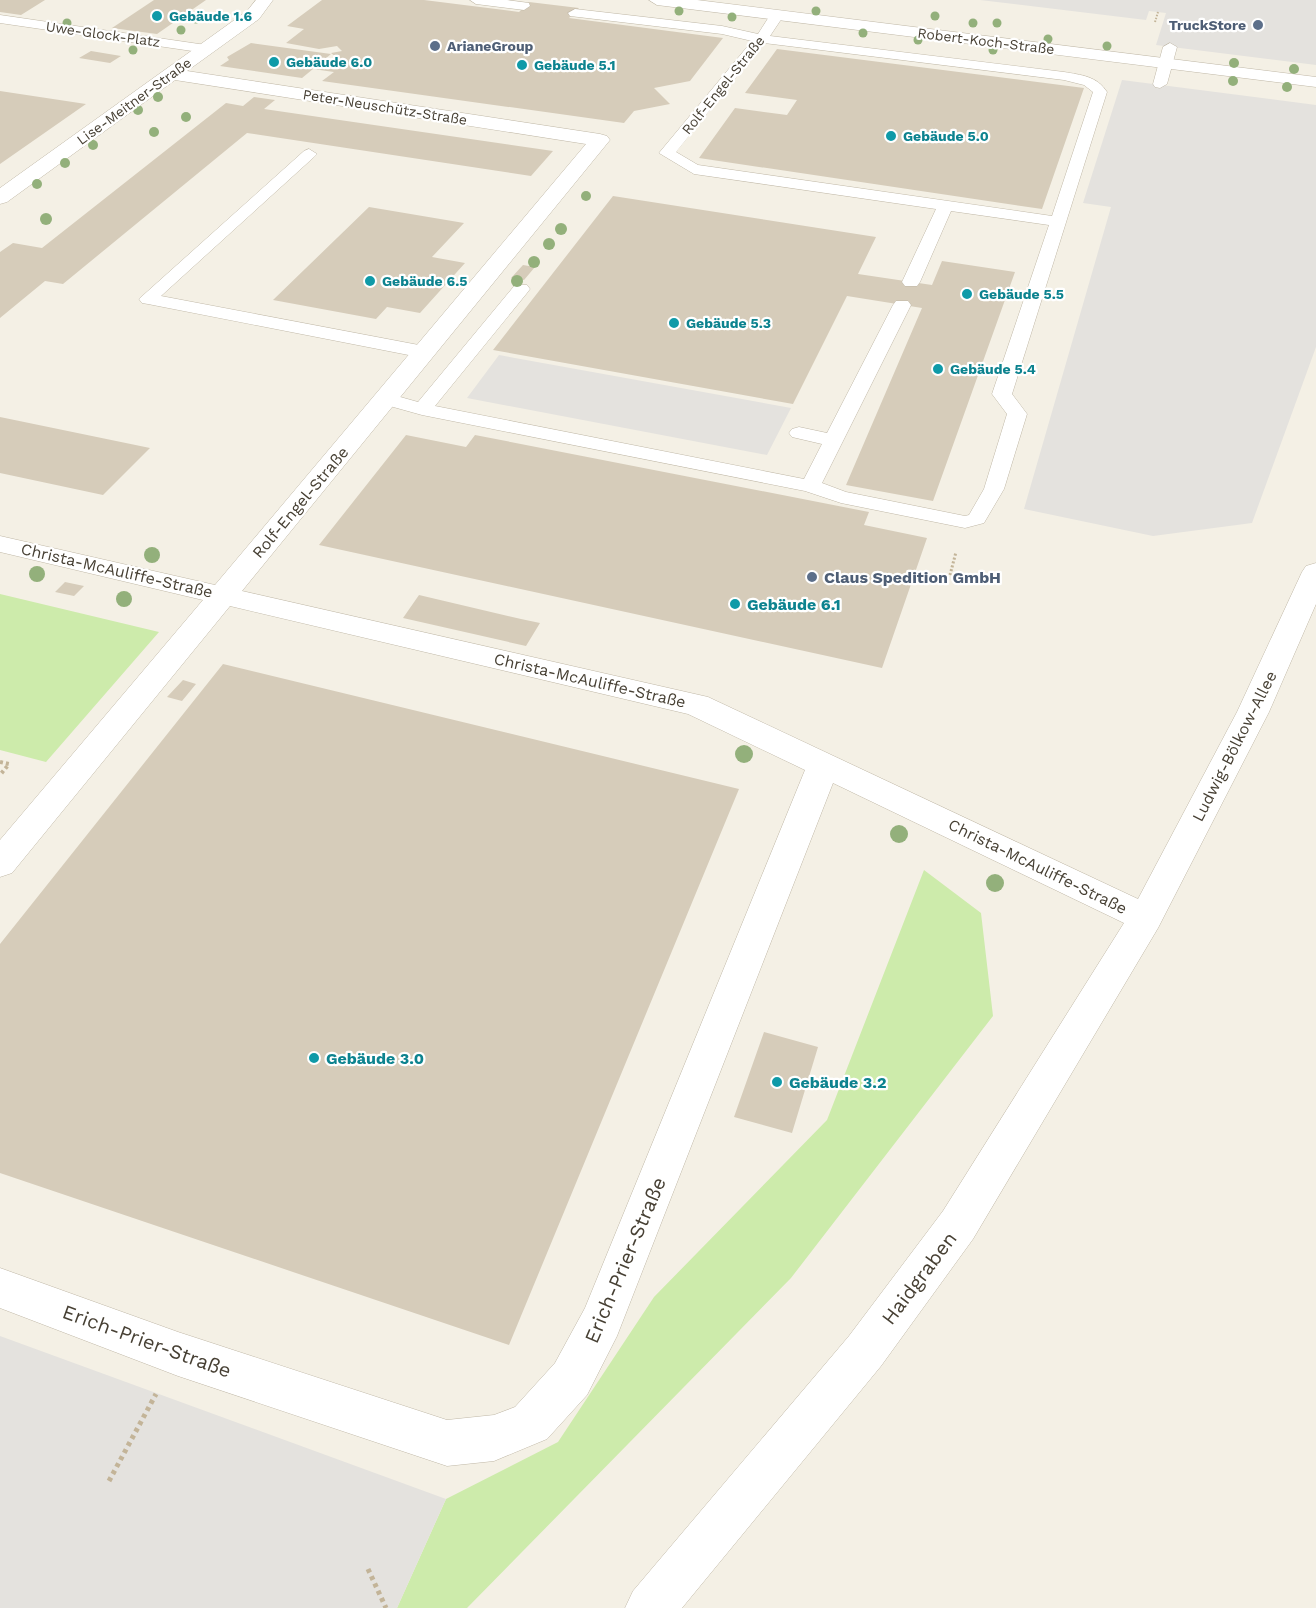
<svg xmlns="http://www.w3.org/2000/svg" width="1316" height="1608" viewBox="0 0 1316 1608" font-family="'Work Sans',sans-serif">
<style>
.green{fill:#cdebab}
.parking{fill:#e4e2de}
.building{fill:#d6ccba}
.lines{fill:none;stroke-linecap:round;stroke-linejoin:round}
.service-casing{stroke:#c0b8a7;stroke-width:1}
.minor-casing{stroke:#c0b8a7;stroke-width:1}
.path-far3{stroke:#c3b498;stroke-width:2;stroke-dasharray:1.5 1.5;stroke-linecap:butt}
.path-far2{stroke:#c3b498;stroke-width:3;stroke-dasharray:2 2;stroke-linecap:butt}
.path-far1{stroke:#c3b498;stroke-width:4;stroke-dasharray:3 3;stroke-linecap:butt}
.path{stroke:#c3b498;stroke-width:5;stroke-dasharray:4 4;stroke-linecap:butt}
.service{fill:#fff;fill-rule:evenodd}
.minor{fill:#fff;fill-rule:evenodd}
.tree{fill:#93b07b}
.culture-dot{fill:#0f9aa8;stroke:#fff;stroke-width:2}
.service-dot{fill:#5c6f8a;stroke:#fff;stroke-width:2}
.labels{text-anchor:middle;stroke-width:4.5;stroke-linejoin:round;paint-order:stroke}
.far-culture-label{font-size:14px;font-weight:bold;fill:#0d838f;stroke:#fff;text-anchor:start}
.far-service-label{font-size:14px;font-weight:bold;fill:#4e5e75;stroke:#fff;text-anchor:end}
.far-street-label{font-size:14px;fill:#474034;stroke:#fff}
.street-label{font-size:16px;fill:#474034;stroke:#fff}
.service-label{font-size:16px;font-weight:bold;fill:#4e5e75;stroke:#fff;text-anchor:start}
.culture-label{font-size:16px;font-weight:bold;fill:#0d838f;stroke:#fff;text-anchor:start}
.near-street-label{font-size:20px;fill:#474034;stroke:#fff}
</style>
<rect width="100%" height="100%" fill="#f4f0e5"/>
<path class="green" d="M0 594 159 632 46 762 0 750Z
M924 870 981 913 993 1016 791 1278 467 1608H397L446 1499 558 1442 654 1297 827 1120Z"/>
<path class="parking" d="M980 0H1316V65L1156 45 1166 13 1149 11 1146 20Z
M1122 80 1316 105V347L1252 523 1153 536 1024 509 1111 207 1083 203Z
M499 355 791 408 767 455 467 398Z
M0 1336 446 1499 397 1608H0Z"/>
<path class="building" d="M0 0H45L21 15 0 12Z
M154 0H206L157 34 112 28Z
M322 0H424L519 12 529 2 579 8 569 18 723 38 690 81 654 88 670 104 634 111 624 123 322 81 334 72 313 69 302 78 220 66 229 60 227 57 251 43 331 54 319 64 328 66 337 58 331 53 342 51 337 46 319 49 286 43 304 29 287 26Z
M777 49 1084 88 1042 209 699 158 735 108 787 115 797 100 745 93Z
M91 51 121 56 110 63 79 58Z
M0 91 86 104 0 164Z
M254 97 275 100 264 109 553 151 531 176 247 133 63 284 45 281 0 318V252L13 243 42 248 226 103 243 106Z
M613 196 876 237 858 274 932 285 942 261 1015 272 933 501 846 485 922 308 847 296 793 404 493 350Z
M369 207 464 223 432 257 465 263 420 313 387 307 376 319 273 300Z
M523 265 535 267 524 280 511 278Z
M0 417 150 448 103 495 0 473Z
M406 435 466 447 475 435 869 512 864 525 927 538 882 668 319 545Z
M65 582 84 586 74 596 55 592Z
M419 595 521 619 540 623 526 646 403 618Z
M223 664 739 789 509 1345 0 1173V944Z
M183 680 196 684 182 701 167 697Z
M764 1032 818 1047 792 1133 734 1117Z"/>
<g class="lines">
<g class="service-casing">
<path id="service" d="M470 0H507L529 3 530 6 524 10 476 4Z
M575 9 722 26 758 34 772 12 777 11 784 15 770 36 1064 72C1081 75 1097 76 1107 92L1012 394 1027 414 1004 489 984 523 965 528 841 503 805 491 422 415 379 403 376 399 379 395 386 393 418 402 515 285H527L530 289 527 293 435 406 804 479 822 444 792 437 789 433 792 429 799 427 827 433 893 305 896 301H908L911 305 822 483 846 492 965 516 969 515 984 489 1007 414 992 394 1049 225 951 211 920 282 917 286H905L902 282 936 209 694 174 659 153 752 41 722 34 570 16 568 13ZM764 43 1064 80 1084 85 1093 92 1052 216 698 165 676 152Z
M0 15 206 45 213 49 206 53 0 23Z
M1170 43 1177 47 1167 84 1160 88 1155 87 1153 84 1163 47Z
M309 149 317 154 314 157 161 296 424 346 430 348 433 352 430 356 424 358 148 304 142 303 139 299 304 151Z"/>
</g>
<g class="minor-casing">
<path id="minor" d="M256 0H273L259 19 187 71 600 134 607 136 610 140 242 591 708 697 1138 899 1237 712 1302 572 1306 566 1316 563V604L1269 712 1158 928 973 1239 881 1366 682 1608H625L633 1591 849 1336 943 1211 1124 923 833 783 617 1336 587 1395 547 1439 494 1461 447 1466 178 1376 0 1308V1268L178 1332 447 1420 494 1415 515 1407 555 1363 585 1308 805 770 688 714 230 606 12 873 0 877V840L203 600 0 552V536L215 585 586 144 175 80 7 202 0 204V188L247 11Z
M649 0H697L1316 77V87L657 5Z"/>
</g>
<path class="path-far3" d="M1155 22 1158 12"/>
<path class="path-far2" d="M950 575 956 552"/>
<path class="path-far1" d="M0 762 9 764 0 775"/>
<path class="path" d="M109 1481 156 1394
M368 1569 386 1608"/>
<use href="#service" class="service"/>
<use href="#minor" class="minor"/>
</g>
<g class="tree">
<circle cx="679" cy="11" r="4.5"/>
<circle cx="816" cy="11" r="4.5"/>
<circle cx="935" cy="16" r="4.5"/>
<circle cx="732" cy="17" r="4.5"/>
<circle cx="196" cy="19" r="4.5"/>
<circle cx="67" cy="23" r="4.5"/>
<circle cx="973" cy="23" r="4.5"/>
<circle cx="997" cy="23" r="4.5"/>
<circle cx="181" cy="30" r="4.5"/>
<circle cx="863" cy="33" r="4.5"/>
<circle cx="1048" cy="39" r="4.5"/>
<circle cx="918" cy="40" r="4.5"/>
<circle cx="1107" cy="46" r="4.5"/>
<circle cx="133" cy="50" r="4.5"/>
<circle cx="993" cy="50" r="4.5"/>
<circle cx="1234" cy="63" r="5"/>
<circle cx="1294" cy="69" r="5"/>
<circle cx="1233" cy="81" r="5"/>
<circle cx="1287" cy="87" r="5"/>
<circle cx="158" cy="97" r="5"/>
<circle cx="138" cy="110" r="5"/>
<circle cx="186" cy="117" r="5"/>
<circle cx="154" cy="132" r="5"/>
<circle cx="93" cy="145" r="5"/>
<circle cx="65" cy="163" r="5"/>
<circle cx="37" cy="184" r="5"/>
<circle cx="586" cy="196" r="5"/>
<circle cx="46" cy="219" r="6"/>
<circle cx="561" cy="229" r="6"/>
<circle cx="549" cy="244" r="6"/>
<circle cx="534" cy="262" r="6"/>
<circle cx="517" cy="281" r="6"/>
<circle cx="152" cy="555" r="8"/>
<circle cx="37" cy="574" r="8"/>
<circle cx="124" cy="599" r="8"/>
<circle cx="744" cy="754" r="9"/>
<circle cx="899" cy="834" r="9"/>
<circle cx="995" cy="883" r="9"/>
</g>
<g class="culture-dot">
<circle cx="157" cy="16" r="6"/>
<circle cx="274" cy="62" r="6"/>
<circle cx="522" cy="65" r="6"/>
<circle cx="891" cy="136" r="6"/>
<circle cx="370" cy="281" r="6"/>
<circle cx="967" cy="294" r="6"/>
<circle cx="674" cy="323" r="6"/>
<circle cx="938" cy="369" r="6"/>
<circle cx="735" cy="604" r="6"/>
<circle cx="314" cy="1058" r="6"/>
<circle cx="777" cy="1082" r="6"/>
</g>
<g class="service-dot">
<circle cx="1258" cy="25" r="6"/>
<circle cx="435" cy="46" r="6"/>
<circle cx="812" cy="577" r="6"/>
</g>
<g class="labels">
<g class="far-culture-label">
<text x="169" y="21">Gebäude 1.6</text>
<text x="286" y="67">Gebäude 6.0</text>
<text x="534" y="70">Gebäude 5.1</text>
<text x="903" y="141">Gebäude 5.0</text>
<text x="382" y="286">Gebäude 6.5</text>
<text x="979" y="299">Gebäude 5.5</text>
<text x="686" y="328">Gebäude 5.3</text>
<text x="950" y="374">Gebäude 5.4</text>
</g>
<g class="far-service-label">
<text x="1246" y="30">TruckStore</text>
<text x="447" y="51" text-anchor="start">ArianeGroup</text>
</g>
<g class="far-street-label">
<text transform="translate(103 34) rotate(8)" y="5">Uwe-Glock-Platz</text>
<text transform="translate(986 41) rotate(7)" y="5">Robert-Koch-Straße</text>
<text transform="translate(723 85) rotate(-51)" y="5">Rolf-Engel-Straße</text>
<text transform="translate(134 101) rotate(-36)" y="5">Lise-Meitner-Straße</text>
<text transform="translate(385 107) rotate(9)" y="5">Peter-Neuschütz-Straße</text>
</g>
<g class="street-label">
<text transform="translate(300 502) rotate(-50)" y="6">Rolf-Engel-Straße</text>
<text transform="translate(117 570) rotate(13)" y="6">Christa-McAuliffe-Straße</text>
<text transform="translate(590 680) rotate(13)" y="6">Christa-McAuliffe-Straße</text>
<text transform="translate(1234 746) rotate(-63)" y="6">Ludwig-Bölkow-Allee</text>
<text transform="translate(1038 866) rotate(26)" y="6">Christa-McAuliffe-Straße</text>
</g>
<g class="service-label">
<text x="824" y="583">Claus Spedition GmbH</text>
</g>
<g class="culture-label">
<text x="747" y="610">Gebäude 6.1</text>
<text x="326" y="1064">Gebäude 3.0</text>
<text x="789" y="1088">Gebäude 3.2</text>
</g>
<g class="near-street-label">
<text transform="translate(625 1260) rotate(-67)" y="7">Erich-Prier-Straße</text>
<text transform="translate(919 1278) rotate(-53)" y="7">Haidgraben</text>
<text transform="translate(147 1341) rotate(20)" y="7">Erich-Prier-Straße</text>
</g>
</g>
</svg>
